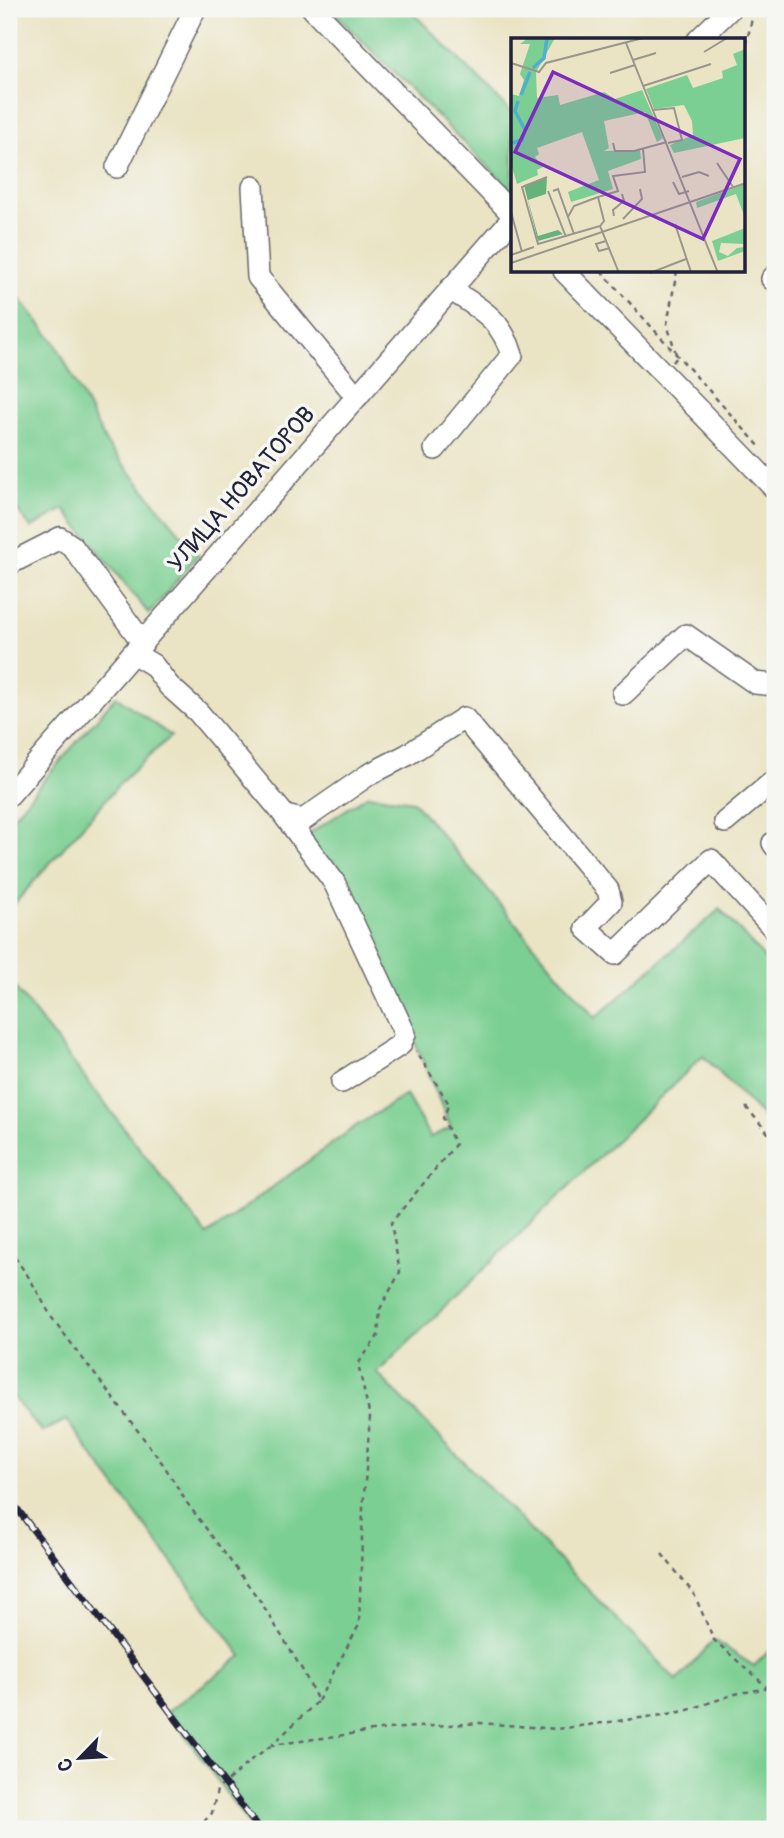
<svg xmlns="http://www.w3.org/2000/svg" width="784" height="1838" viewBox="0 0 784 1838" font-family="Pangolin,sans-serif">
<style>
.green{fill:#7ccf92;stroke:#4f7866;stroke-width:2}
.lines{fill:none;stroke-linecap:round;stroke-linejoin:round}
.minor-casing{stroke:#68666b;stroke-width:24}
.path{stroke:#68666b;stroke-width:2.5;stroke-dasharray:5 5;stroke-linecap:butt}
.minor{stroke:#fff;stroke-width:21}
.rail-casing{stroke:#22223b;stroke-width:7}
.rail{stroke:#f6f6f2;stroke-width:4.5;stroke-dasharray:13;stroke-linecap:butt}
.labels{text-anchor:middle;stroke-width:7;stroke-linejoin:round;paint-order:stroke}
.street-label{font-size:24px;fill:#22223b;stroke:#f6f6f2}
.inset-river{fill:none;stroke:#50aece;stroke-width:3.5}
.inset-road{fill:none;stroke:#9a968d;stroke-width:2}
.view{fill:#7b2cbf;fill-opacity:0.15;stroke:#7b2cbf;stroke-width:3.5}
.inset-edge{fill:none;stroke:#22223b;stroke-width:3.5}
</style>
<rect width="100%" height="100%" fill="#f6f6f2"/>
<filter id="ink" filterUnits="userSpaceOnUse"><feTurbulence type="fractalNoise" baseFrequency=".0143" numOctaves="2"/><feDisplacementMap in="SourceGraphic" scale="14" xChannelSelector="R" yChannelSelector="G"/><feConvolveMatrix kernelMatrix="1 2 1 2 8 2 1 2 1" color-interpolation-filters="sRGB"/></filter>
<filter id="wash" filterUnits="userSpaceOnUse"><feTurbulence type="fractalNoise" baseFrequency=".00686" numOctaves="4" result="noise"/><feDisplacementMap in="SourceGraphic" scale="28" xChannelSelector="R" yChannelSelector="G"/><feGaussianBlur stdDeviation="1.57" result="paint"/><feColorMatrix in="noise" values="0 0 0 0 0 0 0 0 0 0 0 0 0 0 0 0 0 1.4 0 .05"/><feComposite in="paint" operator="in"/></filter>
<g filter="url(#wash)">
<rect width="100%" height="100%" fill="#eae4c4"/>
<path class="green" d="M330 9H409L513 114V190L510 189Z
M9 285 56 344 106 443 198 555 149 614 64 509 31 528 9 499Z
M116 696 171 736 122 781 9 910V821Z
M368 795 413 801 595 1018 720 909 775 970V1129L703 1056 377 1373 677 1681 714 1640 754 1666 775 1645V1829H252L168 1711 242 1656 66 1420 42 1432 9 1393V980L207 1235 356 1126 406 1095 430 1137 451 1128 381 962 306 836Z"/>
</g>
<g filter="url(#ink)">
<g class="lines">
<g class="minor-casing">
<path id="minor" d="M313 9 513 215
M698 40 730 9
M117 167 195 9
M253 187 258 277 357 397
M564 271 775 489
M772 279 775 276
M435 449 512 355C501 318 480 309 450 289
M9 564 60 538 72 546 143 643
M133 653 153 665 169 686 198 712 281 811 334 882 405 1034 400 1045 342 1082
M623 694 686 635 755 683 775 685
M9 795 513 218
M285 816 303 820 368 775 407 755 464 718 608 890 611 902 586 928 615 954 711 860 775 930
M725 822 775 780
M773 843 775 846"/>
</g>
<path class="path" d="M291 9 296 14
M744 55 754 9
M601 271 761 448
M673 362 677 357 667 324 677 271
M746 1107 775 1141
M9 1249 30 1279 52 1318 163 1464 187 1503 261 1602 303 1671 318 1701 272 1745 387 1729 480 1723 557 1729 663 1715 685 1711 735 1694 768 1688 775 1689
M662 1554 694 1594 714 1640 768 1688
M318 1701 359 1625 363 1509 370 1417 358 1364 378 1336 380 1309 400 1272 391 1223 455 1145 443 1118 449 1104 416 1051
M197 1829 212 1813 217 1790 252 1759 272 1745"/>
<use href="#minor" class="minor"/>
<g class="rail-casing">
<path id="rail" d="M9 1498 259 1829"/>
</g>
<use href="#rail" class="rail"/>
</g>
</g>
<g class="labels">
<g class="street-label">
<text transform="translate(241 489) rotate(-49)" y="8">УЛИЦА НОВАТОРОВ</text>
</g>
</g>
<g transform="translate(511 38)">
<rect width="234" height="234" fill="#eae4c4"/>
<path d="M17 0H44L25 34 26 60 47 57 49 67 93 54 104 61 131 52 152 100 146 104 134 74 93 83 98 110 93 113 129 112 130 121 97 133 102 151 60 164 57 154 88 142 71 94 26 110 28 116 24 119 32 129 26 132 27 137 6 146 0 126V56L8 58 13 42 9 36 19 6H9ZM234 11V100L163 115 159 107 182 97 181 83 173 67 143 71 135 51 176 37 182 50 212 40 211 33 226 27 222 16ZM234 146V180L225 156 186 170 185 164ZM234 190V206L210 205 208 214 217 218 226 210 234 209V213L207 223 201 203Z" fill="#7ccf92"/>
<path d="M36 140 35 156 17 162 27 198 47 192 52 196 27 203 13 147Z" fill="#65b27c"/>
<path class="inset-river" d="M22 30 33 20 36 0M10 57 19 34M1 105 11 102 14 92 4 73 7 63"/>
<path class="inset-road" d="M115 5 207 235M193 14 216 0M122 22 145 15M0 25 28 34 35 25 132 0M99 35 124 27M132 48 200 26M142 72 163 70 171 102 157 105M102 105 104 113H123L156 104M206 125 222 149M36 139 11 149 27 206 89 188 108 235M171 139 188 134 198 138M162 144 168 156 178 153M37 153 55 199M42 153 47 151 63 196M0 174 11 214M103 178 102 172 113 163 111 156M57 179 63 168 87 159M112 181 131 161 129 151M164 186 180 234M89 188 93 183 87 159 107 153 102 138 134 134 132 111M95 203 85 206 88 213 99 210M0 217 23 209M0 225 235 145M139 235 175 221"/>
<path class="view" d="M42 34 229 121 192 201 4 114Z"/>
<rect width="234" height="234" class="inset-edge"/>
</g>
<rect width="784" height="1838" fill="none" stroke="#f6f6f2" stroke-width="35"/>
<g transform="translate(80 1758) rotate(245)" stroke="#f6f6f2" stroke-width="5" paint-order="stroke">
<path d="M0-5L12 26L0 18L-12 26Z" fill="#22223b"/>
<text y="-10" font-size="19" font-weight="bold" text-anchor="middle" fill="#22223b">С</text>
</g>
</svg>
